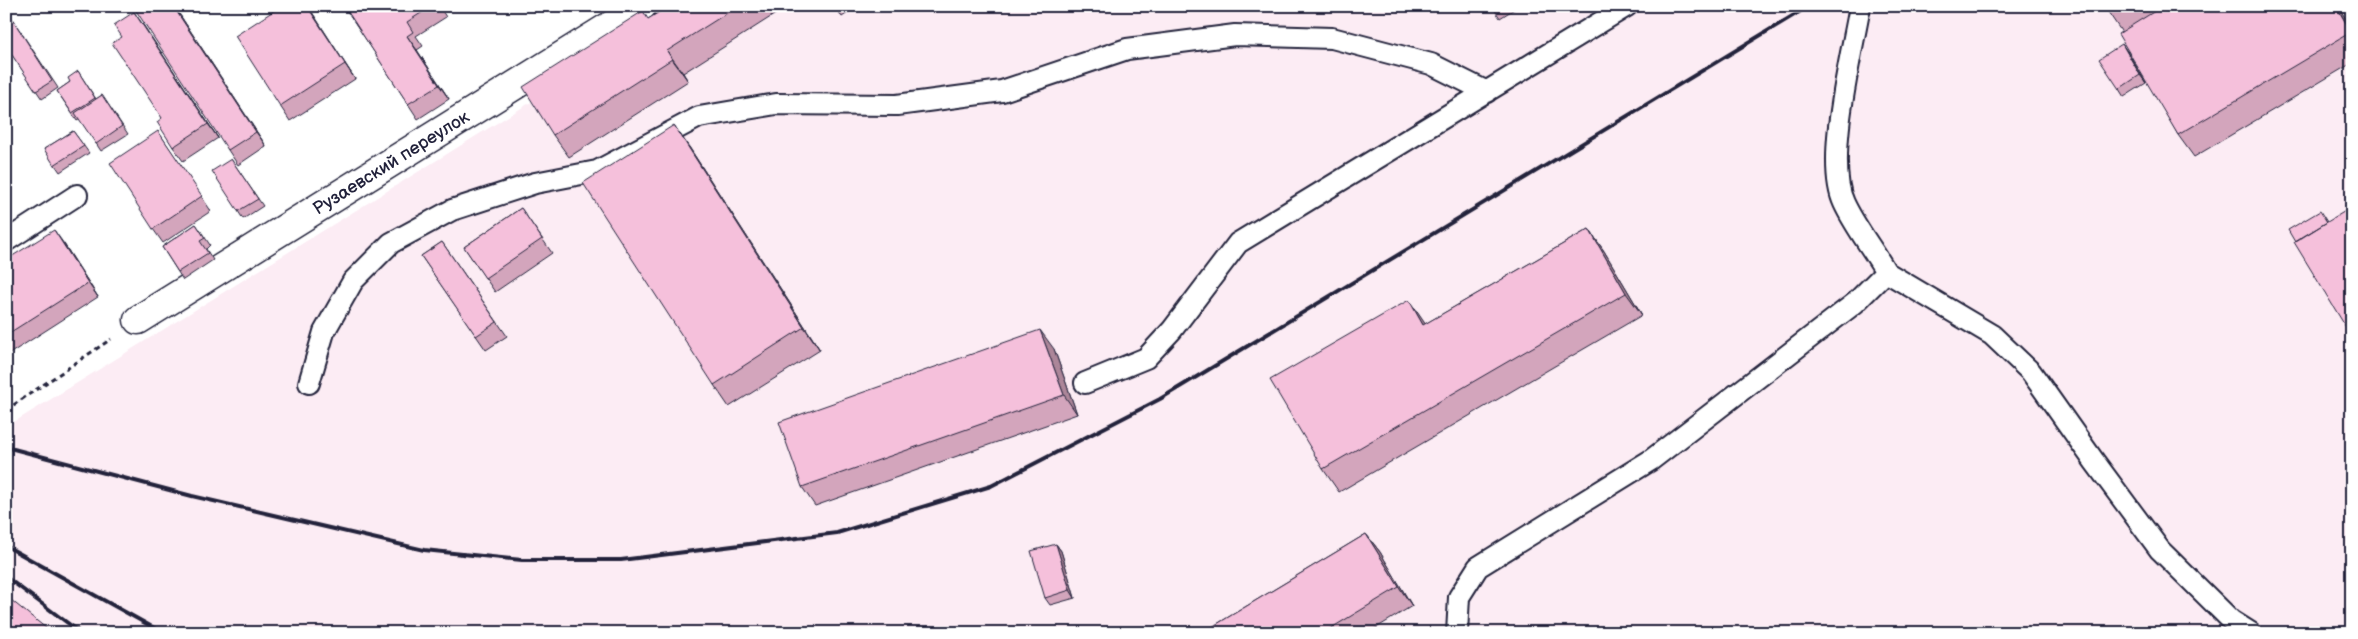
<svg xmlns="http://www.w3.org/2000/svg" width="2358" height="639" viewBox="0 0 2358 639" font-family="'Balsamiq Sans',sans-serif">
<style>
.built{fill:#fcecf4}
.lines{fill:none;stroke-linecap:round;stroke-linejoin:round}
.lane-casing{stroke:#22223b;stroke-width:24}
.street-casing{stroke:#22223b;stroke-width:31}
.path{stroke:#22223b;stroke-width:3;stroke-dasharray:5 4;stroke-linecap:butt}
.lane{stroke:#fff;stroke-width:20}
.street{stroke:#fff;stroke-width:28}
.rail{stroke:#22223b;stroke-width:4}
.wall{fill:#d3a5bc;stroke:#22223b}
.shaded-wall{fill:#ac8699;stroke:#22223b}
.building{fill:#f5c0db;stroke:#22223b}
.labels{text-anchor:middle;stroke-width:4.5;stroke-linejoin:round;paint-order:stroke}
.street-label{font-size:18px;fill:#22223b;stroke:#fff}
</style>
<rect width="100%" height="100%" fill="#fff"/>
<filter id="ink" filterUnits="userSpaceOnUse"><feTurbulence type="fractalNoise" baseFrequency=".02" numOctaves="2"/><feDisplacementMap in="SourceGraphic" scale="10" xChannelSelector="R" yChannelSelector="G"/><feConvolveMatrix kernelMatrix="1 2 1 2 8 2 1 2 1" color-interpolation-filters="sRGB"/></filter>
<g filter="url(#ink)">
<path class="built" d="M686 6H2352V633H6V427Z"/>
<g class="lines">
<g class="lane-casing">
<path id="lane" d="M6 241 77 195
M1886 272 1992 335 2031 372 2094 461 2160 550 2232 621 2251 633
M309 383 324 332 353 281 391 243 452 210 535 183 597 171 699 117 776 104 897 105 1002 91 1127 49 1235 35 1332 38 1431 64 1487 92
M1085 383 1146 358 1172 330 1238 243 1627 6
M1457 633 1459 597 1478 567 1651 460 1855 303 1886 272C1873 249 1855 227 1844 203 1824 161 1852 54 1860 6"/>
</g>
<g class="street-casing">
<g id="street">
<path id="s1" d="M138 320 642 6"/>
</g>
</g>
<path class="path" d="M6 410 111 339"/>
<use href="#lane" class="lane"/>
<use href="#street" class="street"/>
<path class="rail" d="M6 447 192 496 424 550 522 560H621L837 533 991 486 1160 399 1809 6
M6 546 163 633
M6 577 81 633"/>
</g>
<path class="wall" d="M174 6 266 146 238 165 228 150Z
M308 6 355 79 290 121 280 106Z
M344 6H439L446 17 416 36 423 46 417 50 449 99 418 119Z
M669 6H788L683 73 688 81 569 157 553 135 648 19Z
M834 6H858L842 17Z
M1492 6H1519L1500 18Z
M2104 6H2338L2352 29V63L2194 157 2178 135 2121 31Z
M134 12 218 138 183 161 173 147 162 118Z
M11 17 58 88 42 99 6 46Z
M2127 51 2146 83 2124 97 2119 89Z
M78 71 96 99 102 95 128 134 101 151 80 119 77 121 57 91 70 82Z
M73 131 89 153 60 172 44 149Z
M158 131 211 211 163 243 153 229Z
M689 147 820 350 729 407 714 385Z
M231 159 263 206 243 219 238 211Z
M521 208 552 253 495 292 464 247Z
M196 224 210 245 206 249 213 260 183 280 162 247Z
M1589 229 1604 251 1642 315 1339 492 1323 469 1425 324Z
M442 242 507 336 486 350 421 256Z
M64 244 98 297 6 356V260Z
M1054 349 1077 414 815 506 802 487Z
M1366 534 1380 552 1412 606 1368 633H1202Z
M1056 544 1061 551 1075 598 1050 605 1045 598Z"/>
<path class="shaded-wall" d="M173 6H174L266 146 256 132Z
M307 6H308L355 79 345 64Z
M2336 6H2338L2352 29V32Z
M134 12 144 26 218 138 208 124Z
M407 36 417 50 449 99 439 85Z
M2122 44 2127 51 2146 83 2140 75Z
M667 51 683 73 688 81 672 59Z
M674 125 689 147 820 350 804 327Z
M1589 229 1604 251 1642 315 1626 293Z
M54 230 64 244 98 297 88 283Z
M1409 300 1424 322 1439 347 1423 325Z
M1040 330 1054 349 1077 414 1064 395Z
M1366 534 1380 552 1412 606 1399 587Z
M1056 544 1061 551 1075 598 1070 590Z"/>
<path class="building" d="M133 6H173L256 132 228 150Z
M281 6H307L345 64 280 106 235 36Z
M344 6H432L407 22 413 32 407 36 439 85 408 104Z
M669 6H738L667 51 672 59 553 135 523 87 643 11 648 19Z
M2104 6H2111L2106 9Z
M2163 6H2336L2351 32 2178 135 2118 34Z
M134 12 208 124 173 147 157 122 162 118 112 43 122 37 114 25Z
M11 17 52 81 36 91 6 46V20Z
M2122 44 2140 75 2119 89 2099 59Z
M78 71 95 98 72 113 57 91 70 82 68 78Z
M102 95 122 126 96 144 75 113Z
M674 125 804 327 714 385 583 183Z
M73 131 84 146 54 165 44 149Z
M158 131 202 196 153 229 110 163Z
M231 159 258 199 238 211 212 171Z
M2352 207V337L2294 242Z
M521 208 542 239 485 278 464 247Z
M2320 211 2327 222 2295 242 2288 230Z
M196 224 205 238 200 241 208 253 178 272 162 247Z
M1589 229 1626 293 1323 469 1270 380 1409 300 1423 325Z
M54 230 88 283 6 335V260Z
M442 242 497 322 476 336 421 256Z
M1040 330 1064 395 802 487 779 422Z
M1366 534 1399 587 1323 633H1202Z
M1056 544 1070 590 1045 598 1031 551Z
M6 596 52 633H6Z"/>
</g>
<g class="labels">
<g class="street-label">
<text dy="6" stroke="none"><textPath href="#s1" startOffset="298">Рузаевский переулок</textPath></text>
</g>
</g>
<rect width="2358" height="639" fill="none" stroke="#fff" stroke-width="25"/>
<rect x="12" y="12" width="2333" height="614" fill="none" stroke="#22223b" stroke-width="2" filter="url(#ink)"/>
</svg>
